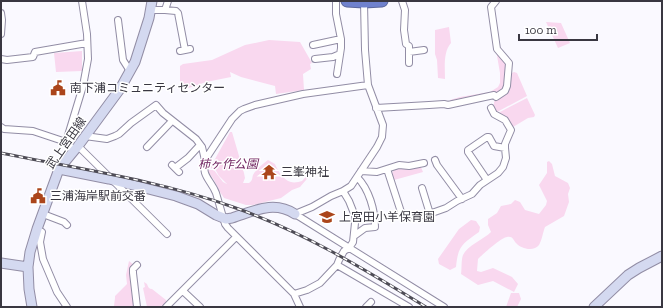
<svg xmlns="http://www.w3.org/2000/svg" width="663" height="308" viewBox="0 0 663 308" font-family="'Zilla Slab','Noto Sans JP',serif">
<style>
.green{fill:#f9d8ef}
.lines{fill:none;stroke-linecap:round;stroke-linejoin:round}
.street-casing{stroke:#928da5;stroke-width:8}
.secondary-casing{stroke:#928da5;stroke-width:11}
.highway-casing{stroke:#5c679c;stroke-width:13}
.street{stroke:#fff;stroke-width:6}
.secondary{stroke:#d4d9f0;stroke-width:9}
.highway{stroke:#6f81cd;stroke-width:11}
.rail-casing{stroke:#4e4c56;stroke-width:3}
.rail{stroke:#fff;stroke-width:1.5;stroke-dasharray:4.5;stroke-linecap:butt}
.labels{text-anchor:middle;stroke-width:3;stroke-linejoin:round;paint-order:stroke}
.poi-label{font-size:12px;fill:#393741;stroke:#fff;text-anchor:start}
.street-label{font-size:12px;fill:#393741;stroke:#fff}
.park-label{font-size:12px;font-style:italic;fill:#712562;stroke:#fff}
</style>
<rect width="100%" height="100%" fill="#faf9ff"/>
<path class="green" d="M546 22 561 23 570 43 558 48Z
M449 27 451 43C443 52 445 68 445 79L438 78 437 60 435 54V30Z
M269 40 300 42 312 63 310 64 311 69 303 74 304 90 276 94 275 86 241 77 230 72 231 77 206 82 180 91V66L183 64 212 60 245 45Z
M496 50 508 63 505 86 496 95 450 104V100L460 97 490 92 498 87 500 83V73Z
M82 51V71L56 72 54 53Z
M514 72 517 73 527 96 497 112 494 107V102L497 98 502 96 510 74Z
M527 98 535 115 534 117 528 118 513 127 510 126 498 113Z
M230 132H232L244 173 245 178 243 183H249C253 180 252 178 253 175 256 169 263 164 268 160L275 164C278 171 283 180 291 182 294 183 299 182 302 181L312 170V173L300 187 292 190 281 198 253 205H246L224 198 220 192 214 180 207 170H214L223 182 227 184 219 176 215 169 210 168Z
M549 161 552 164 555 176 568 183 570 188 568 194 569 202 564 216 545 227C543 232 542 240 539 245 534 252 521 249 516 243 513 240 513 236 507 237 502 237 483 254 478 259L477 271 481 272 493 268 512 277 518 284 514 292 493 281 478 285 461 274C462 268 461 260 463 255 467 246 484 239 491 232L488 225V219L497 213 501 206 511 204 515 200 520 202 525 210 539 214 546 205 547 201 539 185 547 173V162Z
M420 165 423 172 394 180 392 173 395 168Z
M471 220 476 221 480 227 479 232C462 244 458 246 456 267L450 270 439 264 438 259 459 229Z
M129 261 134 265 135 307H115L114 306 115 298V296L127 284 126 275Z
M144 282 147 284C148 287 149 289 152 289L166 300V302L161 307H147L143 288 145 287Z
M511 293H519L521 299 517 307H506Z"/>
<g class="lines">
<g class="street-casing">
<path id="street" d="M336 1V14L341 39V48L337 74
M402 1 405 10 404 30 406 44 409 46V63
M150 10H165L168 1
M165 10 176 11 178 13 185 50
M1 13 2 20 1 34
M118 20 123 60 130 71
M313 45 341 39
M180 51 190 49
M409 52 424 50
M1 59 7 60 33 57 35 52 87 43
M315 59 333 57 340 54
M376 108 429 105 444 104 448 105 494 95 496 97 505 91 507 86 509 63 497 49 491 7 496 1
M1 127 4 129 33 131 66 142 74 150
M85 136 107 139 115 136 119 134 131 123 156 105 163 113 196 139 202 147 205 160
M66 142 83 86 88 59 87 34 82 1
M78 146 167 234
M147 147 172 121
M435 160 437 165 462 199
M172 165 179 172
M175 168 188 158 200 145
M387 169 401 212 406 215H423L429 214 446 208 457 201 472 194 480 185 498 173 503 167 506 158 505 148V144L511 130 505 120 494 114 491 108
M361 171 377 172 399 165 409 166 424 163
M487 180 468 152V150L487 137H489L494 146 505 148
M422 188 430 214
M43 214 64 222 67 225
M295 214 312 207 331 196 343 191 351 186 377 147 382 137 383 125 368 85 365 50 364 2
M295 214 444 307
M37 229 42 232 40 242 43 259 57 292 67 307
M354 236 365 228 375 227C375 210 369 189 357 177
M337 265 409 307
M183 291 200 307
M294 294 307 290 320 283 337 265 339 260 344 251 349 248 353 242 355 223V216L349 201 343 191
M137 307 133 273V269L137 265
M166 307 236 237
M300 307 294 294 228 228 225 224C222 214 219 203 216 193 211 180 201 176 205 160L232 119 240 111 244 109 255 105 303 94 368 85
M366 307 371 302"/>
</g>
<g class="secondary-casing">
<path id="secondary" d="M59 169 109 179 176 196 198 204 216 215 226 219 232 218C254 211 274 200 295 214
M1 263 28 267
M32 307 29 289 28 267 30 252 37 229 59 169 78 146 120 89 135 62 149 18 152 1
M594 307 628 275 639 268 662 256"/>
</g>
<g class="highway-casing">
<path id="highway" d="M347 1 364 2 382 1"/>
</g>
<use href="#street" class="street"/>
<use href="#secondary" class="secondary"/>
<use href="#highway" class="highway"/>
<g class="rail-casing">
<path id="rail" d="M1 153C79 169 158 180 233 207 302 231 364 269 426 307"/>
</g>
<use href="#rail" class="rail"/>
</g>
<defs>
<g id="civic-bare" transform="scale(1.2)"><path d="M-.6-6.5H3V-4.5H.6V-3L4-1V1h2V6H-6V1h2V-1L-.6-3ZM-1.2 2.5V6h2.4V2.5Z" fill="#ab451b" stroke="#fff" stroke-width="2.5" paint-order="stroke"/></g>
<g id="temple-bare" transform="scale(1.2)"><path d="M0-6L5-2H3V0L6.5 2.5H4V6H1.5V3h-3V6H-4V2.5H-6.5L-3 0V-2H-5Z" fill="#ab451b" stroke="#fff" stroke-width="2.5" paint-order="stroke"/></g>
<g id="school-bare" transform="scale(1.2)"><path d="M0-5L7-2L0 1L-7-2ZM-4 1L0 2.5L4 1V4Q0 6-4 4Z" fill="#ab451b" stroke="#fff" stroke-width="2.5" paint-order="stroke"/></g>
</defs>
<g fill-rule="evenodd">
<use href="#civic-bare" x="58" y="88"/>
<use href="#temple-bare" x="269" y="172"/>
<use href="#civic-bare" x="38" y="196"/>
<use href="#school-bare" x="327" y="217"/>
</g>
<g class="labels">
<g class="poi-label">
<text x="70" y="92">南下浦コミュニティセンター</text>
<text x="281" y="176">三峯神社</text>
<text x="50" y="200">三浦海岸駅前交番</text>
<text x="339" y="221">上宮田小羊保育園</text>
</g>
<g class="street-label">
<text transform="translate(66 143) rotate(-55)" y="4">武上宮田線</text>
</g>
<g class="park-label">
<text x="228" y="168">柿ヶ作公園</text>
</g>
</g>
<rect width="663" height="308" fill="none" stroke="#393741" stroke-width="4"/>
<path d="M519 34v6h78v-6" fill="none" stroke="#393741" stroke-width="2"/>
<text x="525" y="34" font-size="12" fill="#393741" stroke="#ffffff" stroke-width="3" paint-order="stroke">100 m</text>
</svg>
